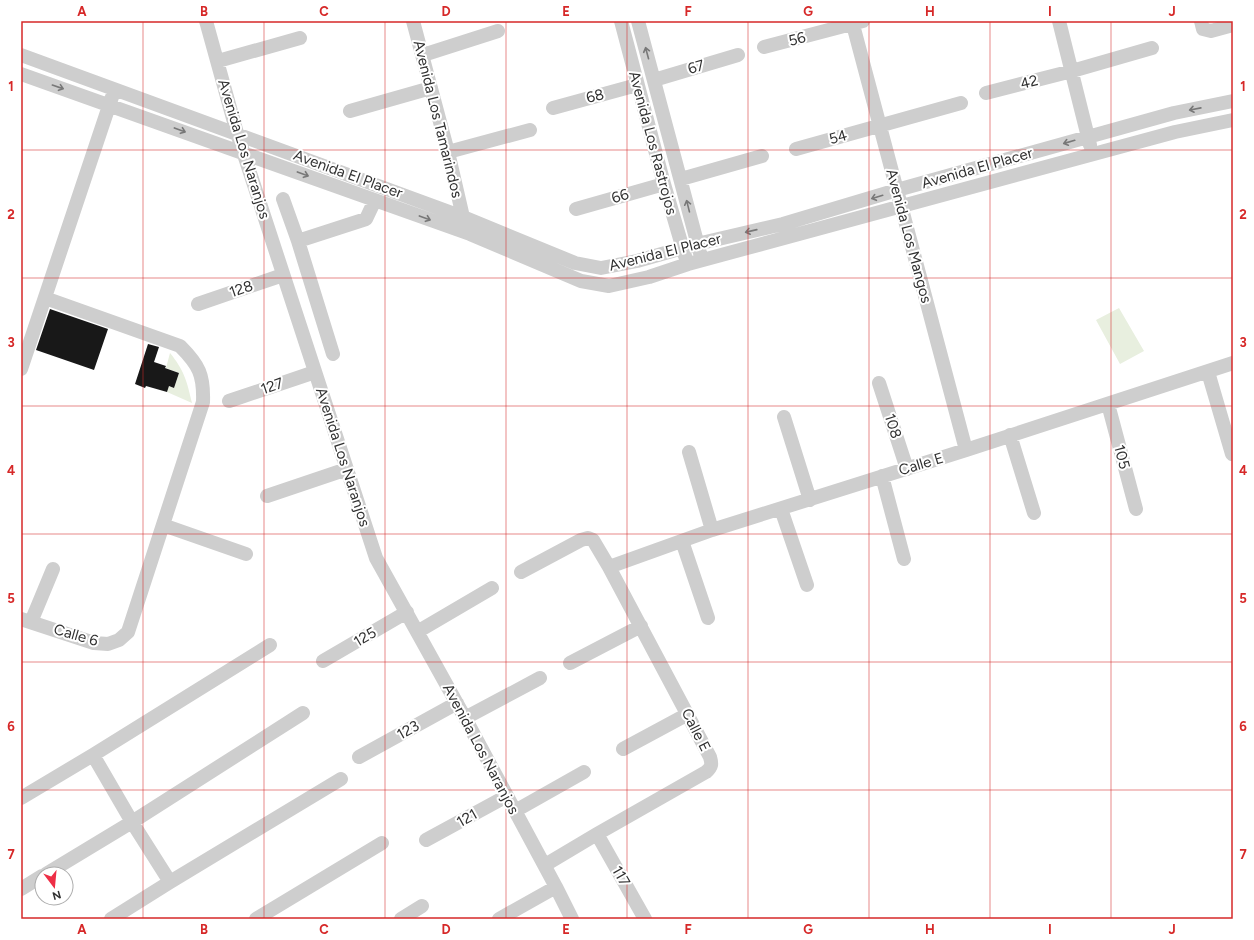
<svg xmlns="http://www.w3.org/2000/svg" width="1254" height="940" viewBox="0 0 1254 940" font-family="Figtree,sans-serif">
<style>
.green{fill:#e8efdf}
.building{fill:#181818}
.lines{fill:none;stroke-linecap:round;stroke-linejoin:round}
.minor{stroke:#cecece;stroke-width:14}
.oneway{stroke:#787878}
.grid{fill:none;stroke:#d62828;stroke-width:1;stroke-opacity:0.55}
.labels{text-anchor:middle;stroke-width:4;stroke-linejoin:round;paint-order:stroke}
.street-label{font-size:15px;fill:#313131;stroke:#fff}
.neatline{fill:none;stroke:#d62828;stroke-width:1.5}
.grid-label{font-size:13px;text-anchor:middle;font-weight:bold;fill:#d62828}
</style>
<rect width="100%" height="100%" fill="#fff"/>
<path class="green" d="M1119 308 1144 351 1120 364 1096 320Z
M170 353C184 370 187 381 192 403L167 392 169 386 174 388 179 373 166 368Z"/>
<path class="building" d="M50 309 108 329 94 370 36 350Z
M148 344 159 347 154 362 166 366 165 368 179 373 174 388 169 386 167 392 146 386 145 388 135 384Z"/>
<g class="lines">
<path class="minor" d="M206 21 237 133 376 558 465 718 556 887 572 919
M413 21 448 152 463 217
M621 21 664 184 685 256
M638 21 700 253
M852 21 966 450
M1059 21 1090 145
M1201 21 1203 29 1211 31 1233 25
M764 47 863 21
M21 55 463 217 575 263 601 268 637 261 697 244 783 224 897 190 1174 113 1233 101
M423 55 498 31
M218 61 300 38
M21 74 470 234 581 281 609 286 649 277 688 264 1175 132 1233 120
M654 80 738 55
M986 93 1072 71 1152 48
M553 108 637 85
M350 111 431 88
M796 149 961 103
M448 152 530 130
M681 179 762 156
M283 199 298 241
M576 209 664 184
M198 304 283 275
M333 354 298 241 366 219 375 200
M21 369 112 97
M1208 372 1232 454
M879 383 907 469
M229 401 315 372
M1108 404 1136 509
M784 417 810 500
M1010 435 1034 513
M689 452 712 530
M882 476 904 559
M267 496 347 469
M781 509 807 585
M163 525 246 554
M682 541 708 618
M609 567 712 530 966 450 1233 363
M521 572 581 540 588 538 593 540 609 567 710 757C712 764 712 767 706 772L597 834 545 865
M21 619 94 643 108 644 119 640 128 632 203 402C204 375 199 365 180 346L45 298
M31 622 53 569
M417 632 492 588
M323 661 407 612
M570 663 641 626
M465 718 540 678
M623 749 688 714
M93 755 132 822 170 882
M359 757 457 703
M21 798 93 755 270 645
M515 811 584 772
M597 834 645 919
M426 840 507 796
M46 874 132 822 303 713
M21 889 42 876
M111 919 170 882 341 779
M256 919 382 843
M401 919 422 906
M499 919 556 887"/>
</g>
<defs><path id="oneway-shaft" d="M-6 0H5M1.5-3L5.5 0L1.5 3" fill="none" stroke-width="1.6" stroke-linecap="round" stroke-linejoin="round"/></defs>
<g class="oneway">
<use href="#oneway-shaft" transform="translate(647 53) rotate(-105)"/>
<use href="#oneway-shaft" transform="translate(58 87) rotate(19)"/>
<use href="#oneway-shaft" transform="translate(1195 109) rotate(169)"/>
<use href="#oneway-shaft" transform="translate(180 130) rotate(20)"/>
<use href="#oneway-shaft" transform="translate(1069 142) rotate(164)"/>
<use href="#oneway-shaft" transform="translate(303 174) rotate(20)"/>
<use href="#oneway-shaft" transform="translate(877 197) rotate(163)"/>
<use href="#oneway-shaft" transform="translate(688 206) rotate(-104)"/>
<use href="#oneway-shaft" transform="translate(425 218) rotate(20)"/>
<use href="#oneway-shaft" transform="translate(751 231) rotate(167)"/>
</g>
<path class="grid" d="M143 21V919M264 21V919M385 21V919M506 21V919M627 21V919M748 21V919M869 21V919M990 21V919M1111 21V919M21 150H1233M21 278H1233M21 406H1233M21 534H1233M21 662H1233M21 790H1233"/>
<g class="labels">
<g class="street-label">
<text transform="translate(797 39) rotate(-14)" y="5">56</text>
<text transform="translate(696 67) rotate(-16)" y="5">67</text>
<text transform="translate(1029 82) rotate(-14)" y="5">42</text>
<text transform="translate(595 96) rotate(-15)" y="5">68</text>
<text transform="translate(438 119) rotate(76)" y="5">Avenida Los Tamarindos</text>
<text transform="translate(838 137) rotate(-16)" y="5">54</text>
<text transform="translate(653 143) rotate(75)" y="5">Avenida Los Rastrojos</text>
<text transform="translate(244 149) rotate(73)" y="5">Avenida Los Naranjos</text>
<text transform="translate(977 168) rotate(-16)" y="5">Avenida El Placer</text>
<text transform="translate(348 174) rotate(20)" y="5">Avenida El Placer</text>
<text transform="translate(620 196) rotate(-16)" y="5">66</text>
<text transform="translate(909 236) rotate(75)" y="5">Avenida Los Mangos</text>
<text transform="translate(665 252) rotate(-14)" y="5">Avenida El Placer</text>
<text transform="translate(241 289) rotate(-19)" y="5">128</text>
<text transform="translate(272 386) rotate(-19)" y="5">127</text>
<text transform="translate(893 426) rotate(72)" y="5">108</text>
<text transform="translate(343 457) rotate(72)" y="5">Avenida Los Naranjos</text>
<text transform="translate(1122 457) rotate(75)" y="5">105</text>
<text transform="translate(921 464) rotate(-17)" y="5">Calle E</text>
<text transform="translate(76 635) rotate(16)" y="5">Calle 6</text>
<text transform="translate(365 637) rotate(-30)" y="5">125</text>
<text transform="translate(408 730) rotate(-29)" y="5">123</text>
<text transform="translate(696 730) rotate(63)" y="5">Calle E</text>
<text transform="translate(481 749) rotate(62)" y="5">Avenida Los Naranjos</text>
<text transform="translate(467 818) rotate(-29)" y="5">121</text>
<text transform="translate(621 876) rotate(60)" y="5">117</text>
</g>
</g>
<rect width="1254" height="940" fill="none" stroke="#ffffff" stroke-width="44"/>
<g transform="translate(54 886) rotate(164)"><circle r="19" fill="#ffffff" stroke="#adadad"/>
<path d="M0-3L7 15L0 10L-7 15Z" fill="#ee2e46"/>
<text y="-6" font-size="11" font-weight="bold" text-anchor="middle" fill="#313131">N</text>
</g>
<rect x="22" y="22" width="1210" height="896" class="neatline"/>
<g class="grid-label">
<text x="82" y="16">A</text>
<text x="204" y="16">B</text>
<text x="324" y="16">C</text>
<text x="446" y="16">D</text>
<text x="566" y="16">E</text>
<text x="688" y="16">F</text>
<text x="808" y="16">G</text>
<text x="930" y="16">H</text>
<text x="1050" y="16">I</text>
<text x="1172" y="16">J</text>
<text x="11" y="91">1</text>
<text x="1243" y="91">1</text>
<text x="11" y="219">2</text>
<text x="1243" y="219">2</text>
<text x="11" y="347">3</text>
<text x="1243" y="347">3</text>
<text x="11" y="475">4</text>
<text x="1243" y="475">4</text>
<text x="11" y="603">5</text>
<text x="1243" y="603">5</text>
<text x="11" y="731">6</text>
<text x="1243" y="731">6</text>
<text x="11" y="859">7</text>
<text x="1243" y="859">7</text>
<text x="82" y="934">A</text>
<text x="204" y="934">B</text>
<text x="324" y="934">C</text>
<text x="446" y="934">D</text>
<text x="566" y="934">E</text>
<text x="688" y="934">F</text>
<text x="808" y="934">G</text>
<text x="930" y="934">H</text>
<text x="1050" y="934">I</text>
<text x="1172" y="934">J</text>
</g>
</svg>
